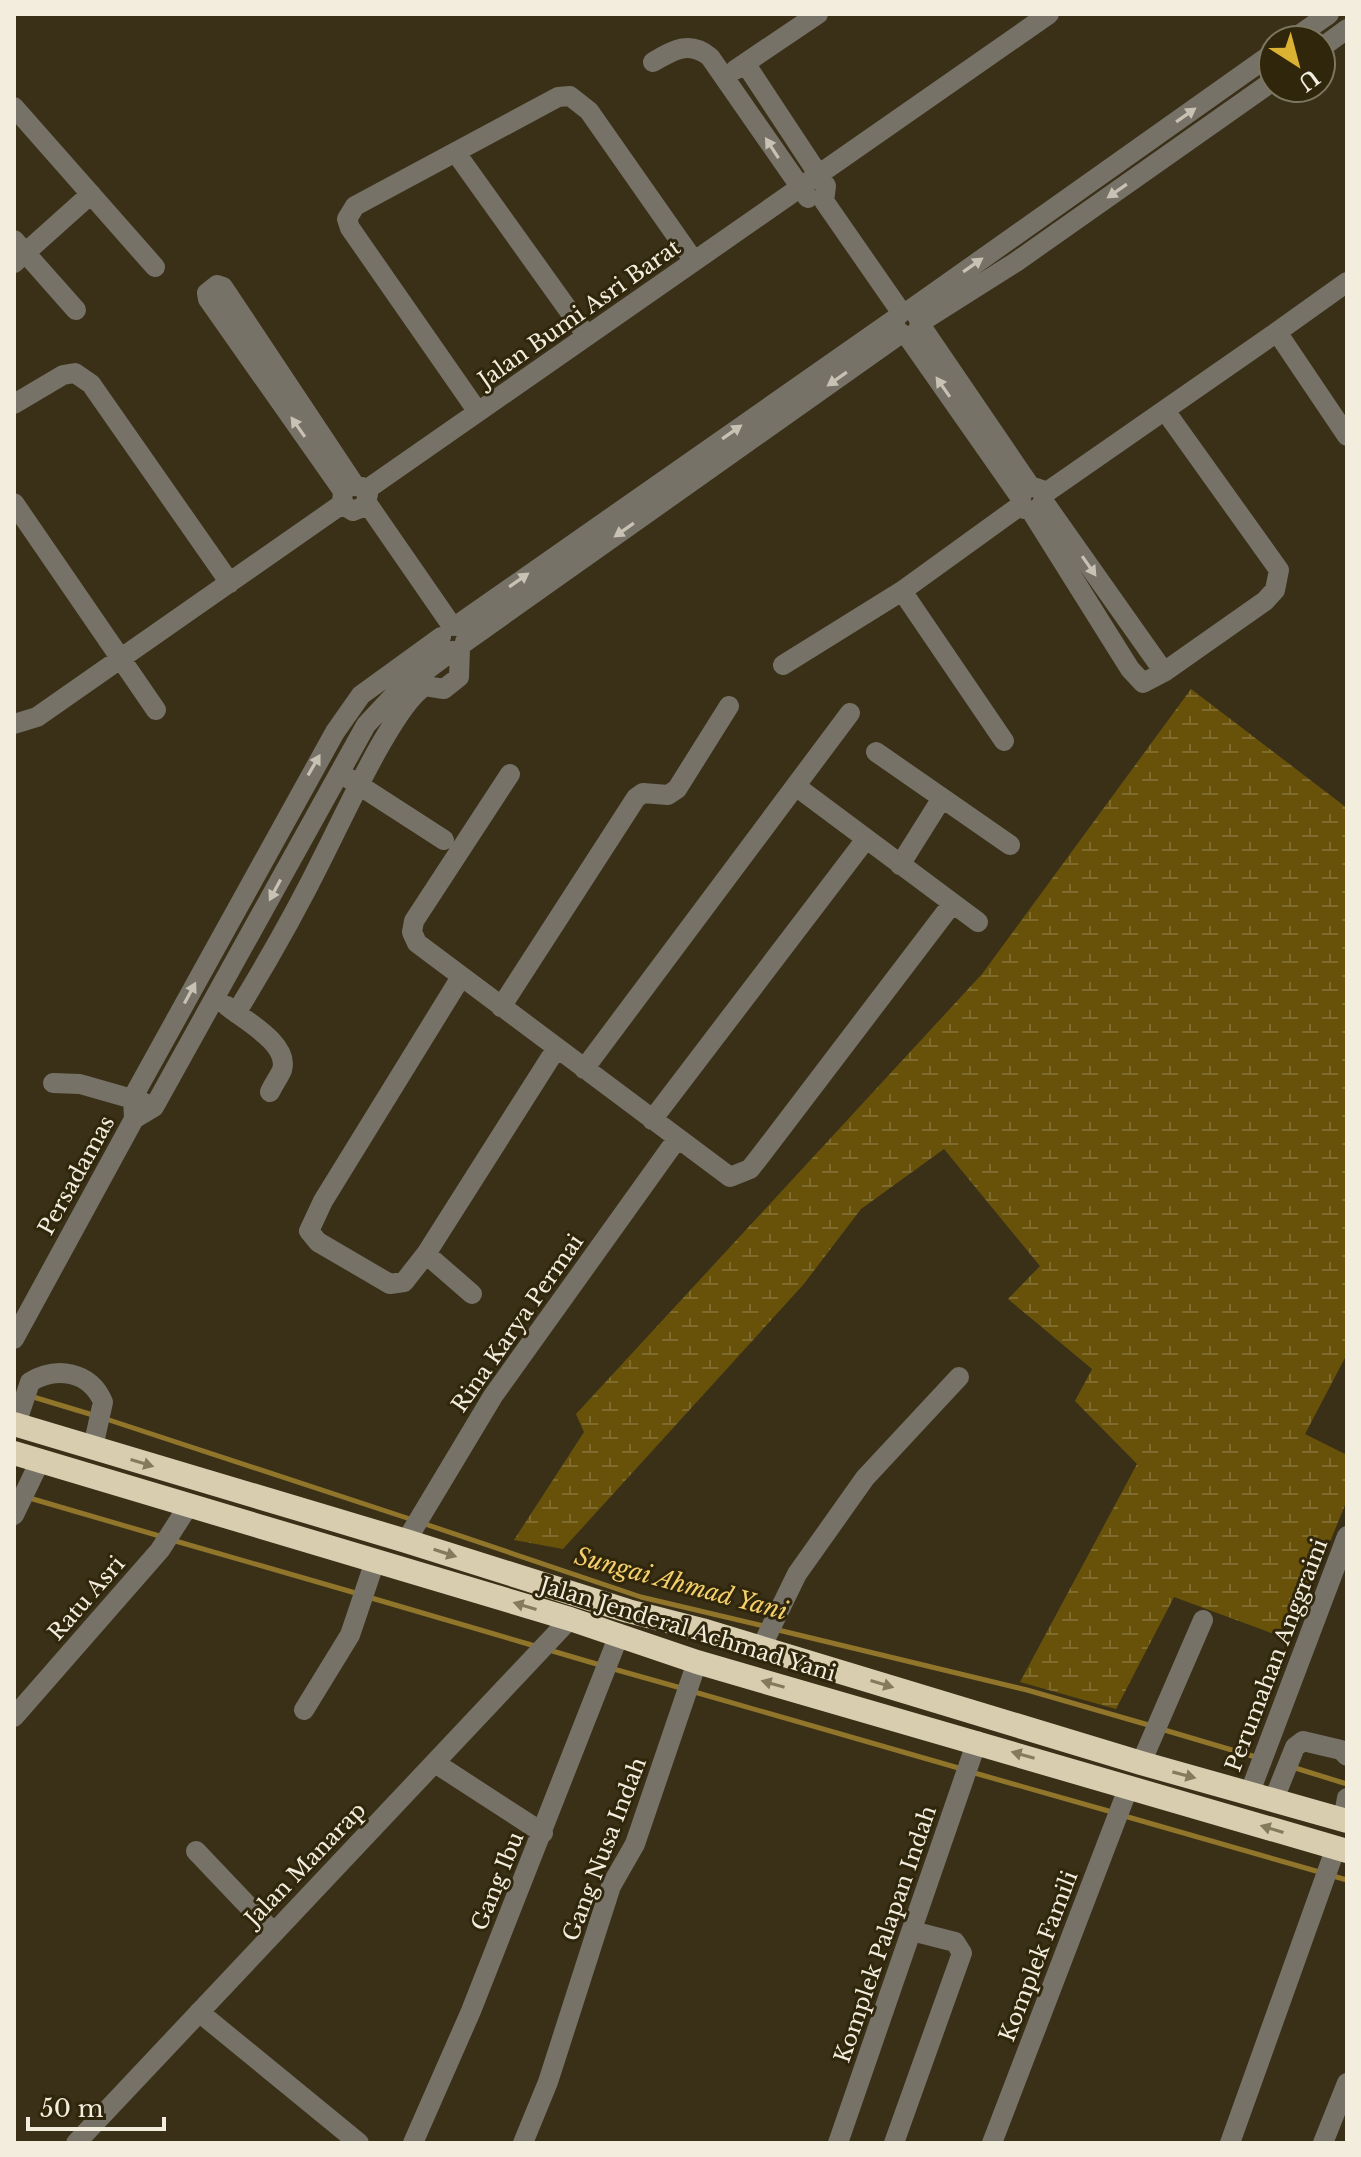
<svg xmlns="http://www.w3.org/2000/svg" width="1361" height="2157" viewBox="0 0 1361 2157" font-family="'Libre Baskerville',serif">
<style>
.wetland{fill:url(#wetland-marsh)}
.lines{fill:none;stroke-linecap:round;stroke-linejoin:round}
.stream{stroke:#90752b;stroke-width:5}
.minor{stroke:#777267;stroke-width:20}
.highway{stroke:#d9cdaf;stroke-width:24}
.oneway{fill:#c8c2b4}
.oneway2{fill:#847a5e}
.labels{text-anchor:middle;stroke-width:6;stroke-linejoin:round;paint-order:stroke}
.street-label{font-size:22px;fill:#f3edde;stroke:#2f260c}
.water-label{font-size:24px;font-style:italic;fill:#f5cf6a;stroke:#2f260c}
</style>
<defs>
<pattern id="wetland-marsh" width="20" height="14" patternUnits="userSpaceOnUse" patternTransform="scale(2)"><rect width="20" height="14" fill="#68520a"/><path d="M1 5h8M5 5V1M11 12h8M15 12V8" fill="none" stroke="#7e6b2d"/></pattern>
</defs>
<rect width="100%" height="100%" fill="#393017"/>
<path class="wetland" d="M1191 689 1347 808V1354L1305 1434 1347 1455V1500L1290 1640 1174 1597 1116 1709 1020 1682 1137 1464 1075 1401 1092 1369 1008 1299 1040 1266 944 1149 861 1209 803 1285 563 1549 514 1540 584 1432 576 1414 982 974Z"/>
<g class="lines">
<path class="stream" d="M30 1396 93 1415
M103 1418 413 1520
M26 1497 163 1537
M422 1523 641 1597 764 1626
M172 1540 359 1594
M368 1597 535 1646
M774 1629 1027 1690 1152 1726
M549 1650 600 1665
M610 1668 681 1688
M691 1691 962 1769
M1161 1729 1259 1758
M1292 1767 1347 1784
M971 1772 1112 1812
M1121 1815 1323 1873
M1333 1876 1347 1880"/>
<path class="minor" d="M1292 40 1329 14
M1321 48 1347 29
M653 62C673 50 690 40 710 57L808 198
M745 63 826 186 824 201 901 312
M735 70 818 14
M14 107 155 267
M456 153 587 336
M14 240 76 310
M14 263 91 194
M910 310 917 314 921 326 913 336H904L895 328C894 317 899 311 910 310L1273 53
M921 322 1016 262 1273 81
M921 326 1030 486 1042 490 1044 502 1036 511 1024 509 1020 502 1023 490 1030 486
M1277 332 1347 282
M908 337 1020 497
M14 404 63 375 75 373 91 384 230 583
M478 412 350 228 347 219 355 206 558 97 570 96 589 111 694 261
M366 490 1049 14
M343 491 349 485 362 487 368 494 365 506 353 511 342 504 343 491 208 299 207 293 217 285 223 287 354 484
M1044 494 1277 332 1347 436
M14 503 156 710
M367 503 452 626
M1031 511 1130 669 1143 683 1164 672 1044 502
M456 626 895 319
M465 642 900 334
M783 665 902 591
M1164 672 1265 601 1275 590 1279 570 1166 412
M14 724 37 717 342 504
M1004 741 902 591 1021 505
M876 752 1010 845
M510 774 414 921 412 932 417 943 730 1177 750 1169 761 1155 952 904
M348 778 444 840
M797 787 978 922
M900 865 942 798
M461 977 323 1201 309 1231 318 1242 390 1284 404 1282 426 1254 556 1049
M227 1006C244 1020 290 1044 282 1070 279 1077 273 1085 270 1092
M501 1007 636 798 643 793 668 795 677 789 729 706
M236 1013C268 961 298 908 325 853 344 816 394 705 425 686L444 689 459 677 460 649
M584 1069 850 713
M53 1083 80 1084 143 1102
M134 1119 133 1097 335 732 361 695 441 637
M134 1119 154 1107 366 725 396 693 452 651
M652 1120 866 839
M426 1254 472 1294
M14 1339 134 1119
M16 1424 30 1382C56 1366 90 1371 103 1402L93 1447
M14 1515 40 1461
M406 1541 493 1396 677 1139
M761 1648 797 1574 865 1478 959 1377
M304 1710 350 1635 375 1561
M14 1717 160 1550 189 1505
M435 1763 543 1833
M1141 1763 1203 1620
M1250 1792 1347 1536
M1274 1799 1295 1747 1303 1741 1341 1750 1347 1756
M1343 1820 1347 1798
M196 1851 273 1932
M199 2012 359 2143
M76 2143 570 1619
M413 2143 471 2011 619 1635
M523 2143 548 2082 611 1886 635 1844 697 1662
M838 2143 977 1741
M894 2143 962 1953 955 1942 912 1931
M992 2143 1129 1786
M1230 2143 1336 1847
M1323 2143 1347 2083"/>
<path class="highway" d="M14 1424 406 1541 628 1611 702 1630 1141 1763 1347 1821
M14 1453 570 1619 697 1662 1347 1851"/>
</g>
<defs><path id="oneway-solid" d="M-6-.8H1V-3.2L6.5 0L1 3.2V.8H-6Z" transform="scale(2)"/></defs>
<g class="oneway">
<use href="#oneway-solid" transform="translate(1186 115) rotate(-35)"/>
<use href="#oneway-solid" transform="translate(772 148) rotate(-123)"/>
<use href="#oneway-solid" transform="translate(1117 191) rotate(145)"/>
<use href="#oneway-solid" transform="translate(973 265) rotate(-35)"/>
<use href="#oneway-solid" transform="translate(837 379) rotate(145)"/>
<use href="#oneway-solid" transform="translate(943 387) rotate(-125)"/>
<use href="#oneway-solid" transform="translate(298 427) rotate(-125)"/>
<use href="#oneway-solid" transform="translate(732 432) rotate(-35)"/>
<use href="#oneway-solid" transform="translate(624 530) rotate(145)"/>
<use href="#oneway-solid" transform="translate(1089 566) rotate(55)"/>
<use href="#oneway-solid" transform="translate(519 580) rotate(-35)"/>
<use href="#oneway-solid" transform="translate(314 765) rotate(-60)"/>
<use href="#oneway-solid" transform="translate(275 890) rotate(118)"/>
<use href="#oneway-solid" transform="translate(190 993) rotate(-62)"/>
</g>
<g class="oneway2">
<use href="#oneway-solid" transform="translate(142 1463) rotate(17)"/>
<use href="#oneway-solid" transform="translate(445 1553) rotate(18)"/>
<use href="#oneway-solid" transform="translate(525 1606) rotate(-163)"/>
<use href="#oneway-solid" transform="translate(773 1684) rotate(-164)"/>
<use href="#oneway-solid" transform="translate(882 1684) rotate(17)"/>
<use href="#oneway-solid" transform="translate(1023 1755) rotate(-164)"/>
<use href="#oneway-solid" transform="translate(1184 1775) rotate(15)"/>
<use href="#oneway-solid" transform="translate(1272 1829) rotate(-163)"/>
</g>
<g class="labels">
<g class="street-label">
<text transform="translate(579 313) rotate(-35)" y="8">Jalan Bumi Asri Barat</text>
<text transform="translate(76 1175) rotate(-61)" y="8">Persadamas</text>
<text transform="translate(517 1323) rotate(-55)" y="8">Rina Karya Permai</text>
<text transform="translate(86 1598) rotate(-49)" y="8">Ratu Asri</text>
<text transform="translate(688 1629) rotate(17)" y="8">Jalan Jenderal Achmad Yani</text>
<text transform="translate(1276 1655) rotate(-69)" y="8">Perumahan Anggraini</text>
<text transform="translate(604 1849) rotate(-69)" y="8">Gang Nusa Indah</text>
<text transform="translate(305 1864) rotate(-46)" y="8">Jalan Manarap</text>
<text transform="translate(497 1881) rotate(-68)" y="8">Gang Ibu</text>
<text transform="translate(885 1934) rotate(-71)" y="8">Komplek Palapan Indah</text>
<text transform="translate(1038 1956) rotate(-69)" y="8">Komplek Famili</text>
</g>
<g class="water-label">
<text transform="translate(681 1584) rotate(15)" y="8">Sungai Ahmad Yani</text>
</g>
</g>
<rect width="1361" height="2157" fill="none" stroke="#f3edde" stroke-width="32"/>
<g transform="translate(1297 64) rotate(144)"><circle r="38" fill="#2f260c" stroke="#7d7660" stroke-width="2"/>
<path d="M0-6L14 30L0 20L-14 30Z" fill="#dcb233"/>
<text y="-12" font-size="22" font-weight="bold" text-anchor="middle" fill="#f3edde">U</text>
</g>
<path d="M28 2117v12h136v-12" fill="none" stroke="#f3edde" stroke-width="4"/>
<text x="40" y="2117" font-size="24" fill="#f3edde" stroke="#2f260c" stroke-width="6" paint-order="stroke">50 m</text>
</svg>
